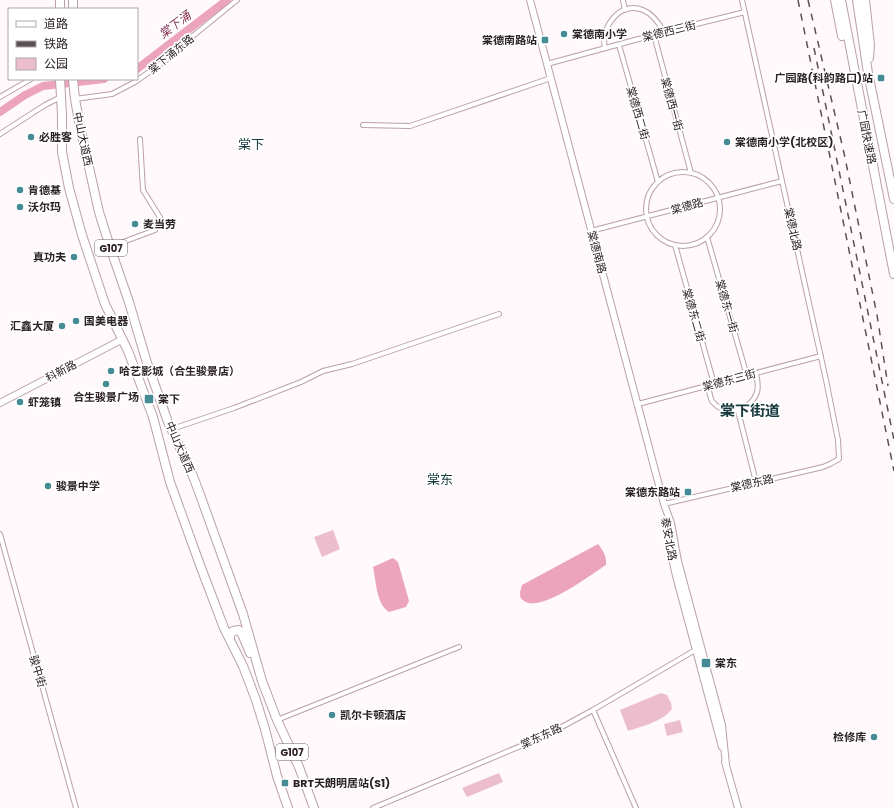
<svg xmlns="http://www.w3.org/2000/svg" width="894" height="808" viewBox="0 0 894 808" font-family="Poppins,'Noto Sans SC',sans-serif">
<style>
.green{fill:#ecbecd}
.water{fill:#eca3bc}
.lines{fill:none;stroke-linecap:round;stroke-linejoin:round}
.river{stroke:#eca3bc;stroke-width:8}
.street-casing{stroke:#baa0a8;stroke-width:6}
.secondary-casing{stroke:#baa0a8;stroke-width:8}
.highway-casing{stroke:#baa0a8;stroke-width:10}
.street{stroke:#fff;stroke-width:4}
.secondary{stroke:#fff;stroke-width:6}
.highway{stroke:#fff;stroke-width:8}
.rail{stroke:#5a5154;stroke-width:1.5;stroke-dasharray:7 7;stroke-linecap:butt}
.poi-dot{fill:#448b94;stroke:#fff;stroke-width:1.5}
.labels{text-anchor:middle;stroke-width:3.5;stroke-linejoin:round;paint-order:stroke}
.shield{fill:#fff;stroke:#6b6466;stroke-width:1}
.shield-label{font-size:10px;font-weight:bold;fill:#2c2225}
.street-label{font-size:11px;fill:#2c2225;stroke:#fff}
.poi-label{font-size:11px;font-weight:bold;fill:#2c2225;stroke:#fff;text-anchor:start}
.water-label{font-size:12px;font-style:italic;fill:#893557;stroke:#fff}
.quarter-label{font-size:13px;fill:#17393e;stroke:#fff}
.district-label{font-size:15px;font-weight:bold;fill:#17393e;stroke:#fff}
</style>
<rect width="100%" height="100%" fill="#fff9fb"/>
<path class="green" d="M333 530 340 549 322 557 314 537Z
M661 693 667 695 671 703 672 709C662 722 643 726 628 731L620 710Z
M680 720 683 732 667 736 664 724Z
M499 773 503 782 467 797 462 788Z"/>
<path class="water" d="M598 544C603 550 607 557 606 565 590 575 541 613 524 601 518 597 520 592 522 585Z
M393 558 398 562 409 601 406 607 389 612C376 604 376 580 373 567Z"/>
<g class="lines">
<path class="river" d="M137 69 227 0
M0 112 25 95 43 86 104 79"/>
<g class="street-casing">
<path id="street" d="M623 0 625 10
M654 35 691 173
M619 45 658 182
M605 48C600 28 620 0 643 10 653 14 659 23 664 32
M547 64 664 32 745 12
M0 97 31 79
M75 99 112 94 135 82 173 55 183 44 237 0
M363 125 410 126 551 78
M0 134 45 105 61 97
M140 139 143 190 164 224
M646 209a37 37 0 1 1 74 0a37 37 0 1 1-74 0Z
M591 231 782 181
M707 237 747 376
M675 245 714 384
M110 247 155 230
M708 386C709 391 710 397 712 401 725 418 751 411 757 392 759 386 757 379 756 373
M638 404 821 356
M738 411 756 482
M172 429 234 408 301 382 323 371 352 364 499 314
M664 504 823 467 830 464 839 459 838 440 826 380 742 0
M0 534 76 808
M593 710 636 808
M277 720 459 647
M373 808 547 735 593 710 697 649"/>
</g>
<g class="secondary-casing">
<path id="secondary" d="M530 0 664 504 671 523 678 561 722 725 726 765
M0 403 123 339
M667 525 671 553 676 576 722 747
M725 762 738 808"/>
</g>
<g class="highway-casing">
<path id="highway" d="M835 0 842 36
M841 0 894 274
M857 0 868 73 894 199
M865 0 870 45 869 58
M60 9V0
M73 9V0
M60 79 62 115V152L69 188 82 235 105 304 128 351 153 417 170 482 200 565 224 628 243 666 256 700 265 729 277 776 288 808
M73 79 75 99 80 127 99 212 110 247 129 302 147 363 168 422 191 471 199 492 243 614 262 681 277 720 299 767 314 808
M230 640V635L233 631 239 630 242 634 250 653"/>
</g>
<use href="#street" class="street"/>
<use href="#secondary" class="secondary"/>
<use href="#highway" class="highway"/>
<path class="rail" d="M798 0 894 471
M808 0 844 153 877 315 888 386
M814 48 894 440"/>
</g>
<g class="poi-dot">
<circle cx="564" cy="34" r="4"/>
<rect x="541" y="36" width="8" height="8" rx="2"/>
<rect x="877" y="74" width="8" height="8" rx="2"/>
<circle cx="31" cy="137" r="4"/>
<circle cx="727" cy="142" r="4"/>
<circle cx="20" cy="190" r="4"/>
<circle cx="20" cy="207" r="4"/>
<circle cx="135" cy="224" r="4"/>
<circle cx="74" cy="257" r="4"/>
<circle cx="76" cy="321" r="4"/>
<circle cx="62" cy="326" r="4"/>
<circle cx="111" cy="371" r="4"/>
<circle cx="106" cy="384" r="4"/>
<rect x="144" y="394" width="10" height="10" rx="2"/>
<circle cx="20" cy="402" r="4"/>
<circle cx="48" cy="486" r="4"/>
<rect x="684" y="488" width="8" height="8" rx="2"/>
<rect x="701" y="658" width="10" height="10" rx="2"/>
<circle cx="332" cy="715" r="4"/>
<circle cx="874" cy="737" r="4"/>
<rect x="281" y="779" width="8" height="8" rx="2"/>
</g>
<g class="labels">
<g class="shield">
<rect x="95" y="240" width="32" height="16" rx="3"/>
<rect x="276" y="744" width="32" height="16" rx="3"/>
</g>
<g class="shield-label">
<text x="111" y="252">G107</text>
<text x="292" y="756">G107</text>
</g>
<g class="street-label">
<text transform="translate(669 31) rotate(-14)" y="4">棠德西三街</text>
<text transform="translate(171 54) rotate(-39)" y="4">棠下涌东路</text>
<text transform="translate(672 104) rotate(75)" y="4">棠德西一街</text>
<text transform="translate(638 113) rotate(74)" y="4">棠德西二街</text>
<text transform="translate(867 137) rotate(79)" y="4">广园快速路</text>
<text transform="translate(83 139) rotate(78)" y="4">中山大道西</text>
<text transform="translate(687 206) rotate(-15)" y="4">棠德路</text>
<text transform="translate(793 229) rotate(77)" y="4">棠德北路</text>
<text transform="translate(597 252) rotate(75)" y="4">棠德南路</text>
<text transform="translate(727 306) rotate(74)" y="4">棠德东一街</text>
<text transform="translate(694 315) rotate(74)" y="4">棠德东二街</text>
<text transform="translate(61 371) rotate(-28)" y="4">科新路</text>
<text transform="translate(729 380) rotate(-15)" y="4">棠德东三街</text>
<text transform="translate(180 447) rotate(66)" y="4">中山大道西</text>
<text transform="translate(752 483) rotate(-13)" y="4">棠德东路</text>
<text transform="translate(669 539) rotate(80)" y="4">泰安北路</text>
<text transform="translate(38 671) rotate(74)" y="4">骏中街</text>
<text transform="translate(541 736) rotate(-25)" y="4">棠东东路</text>
</g>
<g class="poi-label">
<text x="572" y="38">棠德南小学</text>
<text x="537" y="44" text-anchor="end">棠德南路站</text>
<text x="873" y="82" text-anchor="end">广园路(科韵路口)站</text>
<text x="39" y="141">必胜客</text>
<text x="735" y="146">棠德南小学(北校区)</text>
<text x="28" y="194">肯德基</text>
<text x="28" y="211">沃尔玛</text>
<text x="143" y="228">麦当劳</text>
<text x="66" y="261" text-anchor="end">真功夫</text>
<text x="84" y="325">国美电器</text>
<text x="54" y="330" text-anchor="end">汇鑫大厦</text>
<text x="119" y="375">哈艺影城（合生骏景店）</text>
<text x="106" y="401" text-anchor="middle">合生骏景广场</text>
<text x="158" y="403">棠下</text>
<text x="28" y="406">虾笼镇</text>
<text x="56" y="490">骏景中学</text>
<text x="680" y="496" text-anchor="end">棠德东路站</text>
<text x="715" y="667">棠东</text>
<text x="340" y="719">凯尔卡顿酒店</text>
<text x="866" y="741" text-anchor="end">检修库</text>
<text x="293" y="787">BRT天朗明居站(S1)</text>
</g>
<g class="water-label">
<text transform="translate(175 25) rotate(-37)" y="4">棠下涌</text>
</g>
<g class="quarter-label">
<text x="251" y="149">棠下</text>
<text x="440" y="484">棠东</text>
</g>
<g class="district-label">
<text x="750" y="416">棠下街道</text>
</g>
</g>
<rect x="8" y="8" width="130" height="72" fill="#ffffff" stroke="#aba7a8"/>
<rect x="16" y="21" width="20" height="6" fill="#ffffff" stroke="#aba7a8"/>
<text x="44" y="28" font-size="12" fill="#2c2225">道路</text>
<rect x="16" y="41" width="20" height="6" fill="#5a5154" stroke="#aba7a8"/>
<text x="44" y="48" font-size="12" fill="#2c2225">铁路</text>
<rect x="16" y="58" width="20" height="12" fill="#ecbecd" stroke="#aba7a8"/>
<text x="44" y="68" font-size="12" fill="#2c2225">公园</text>
</svg>
